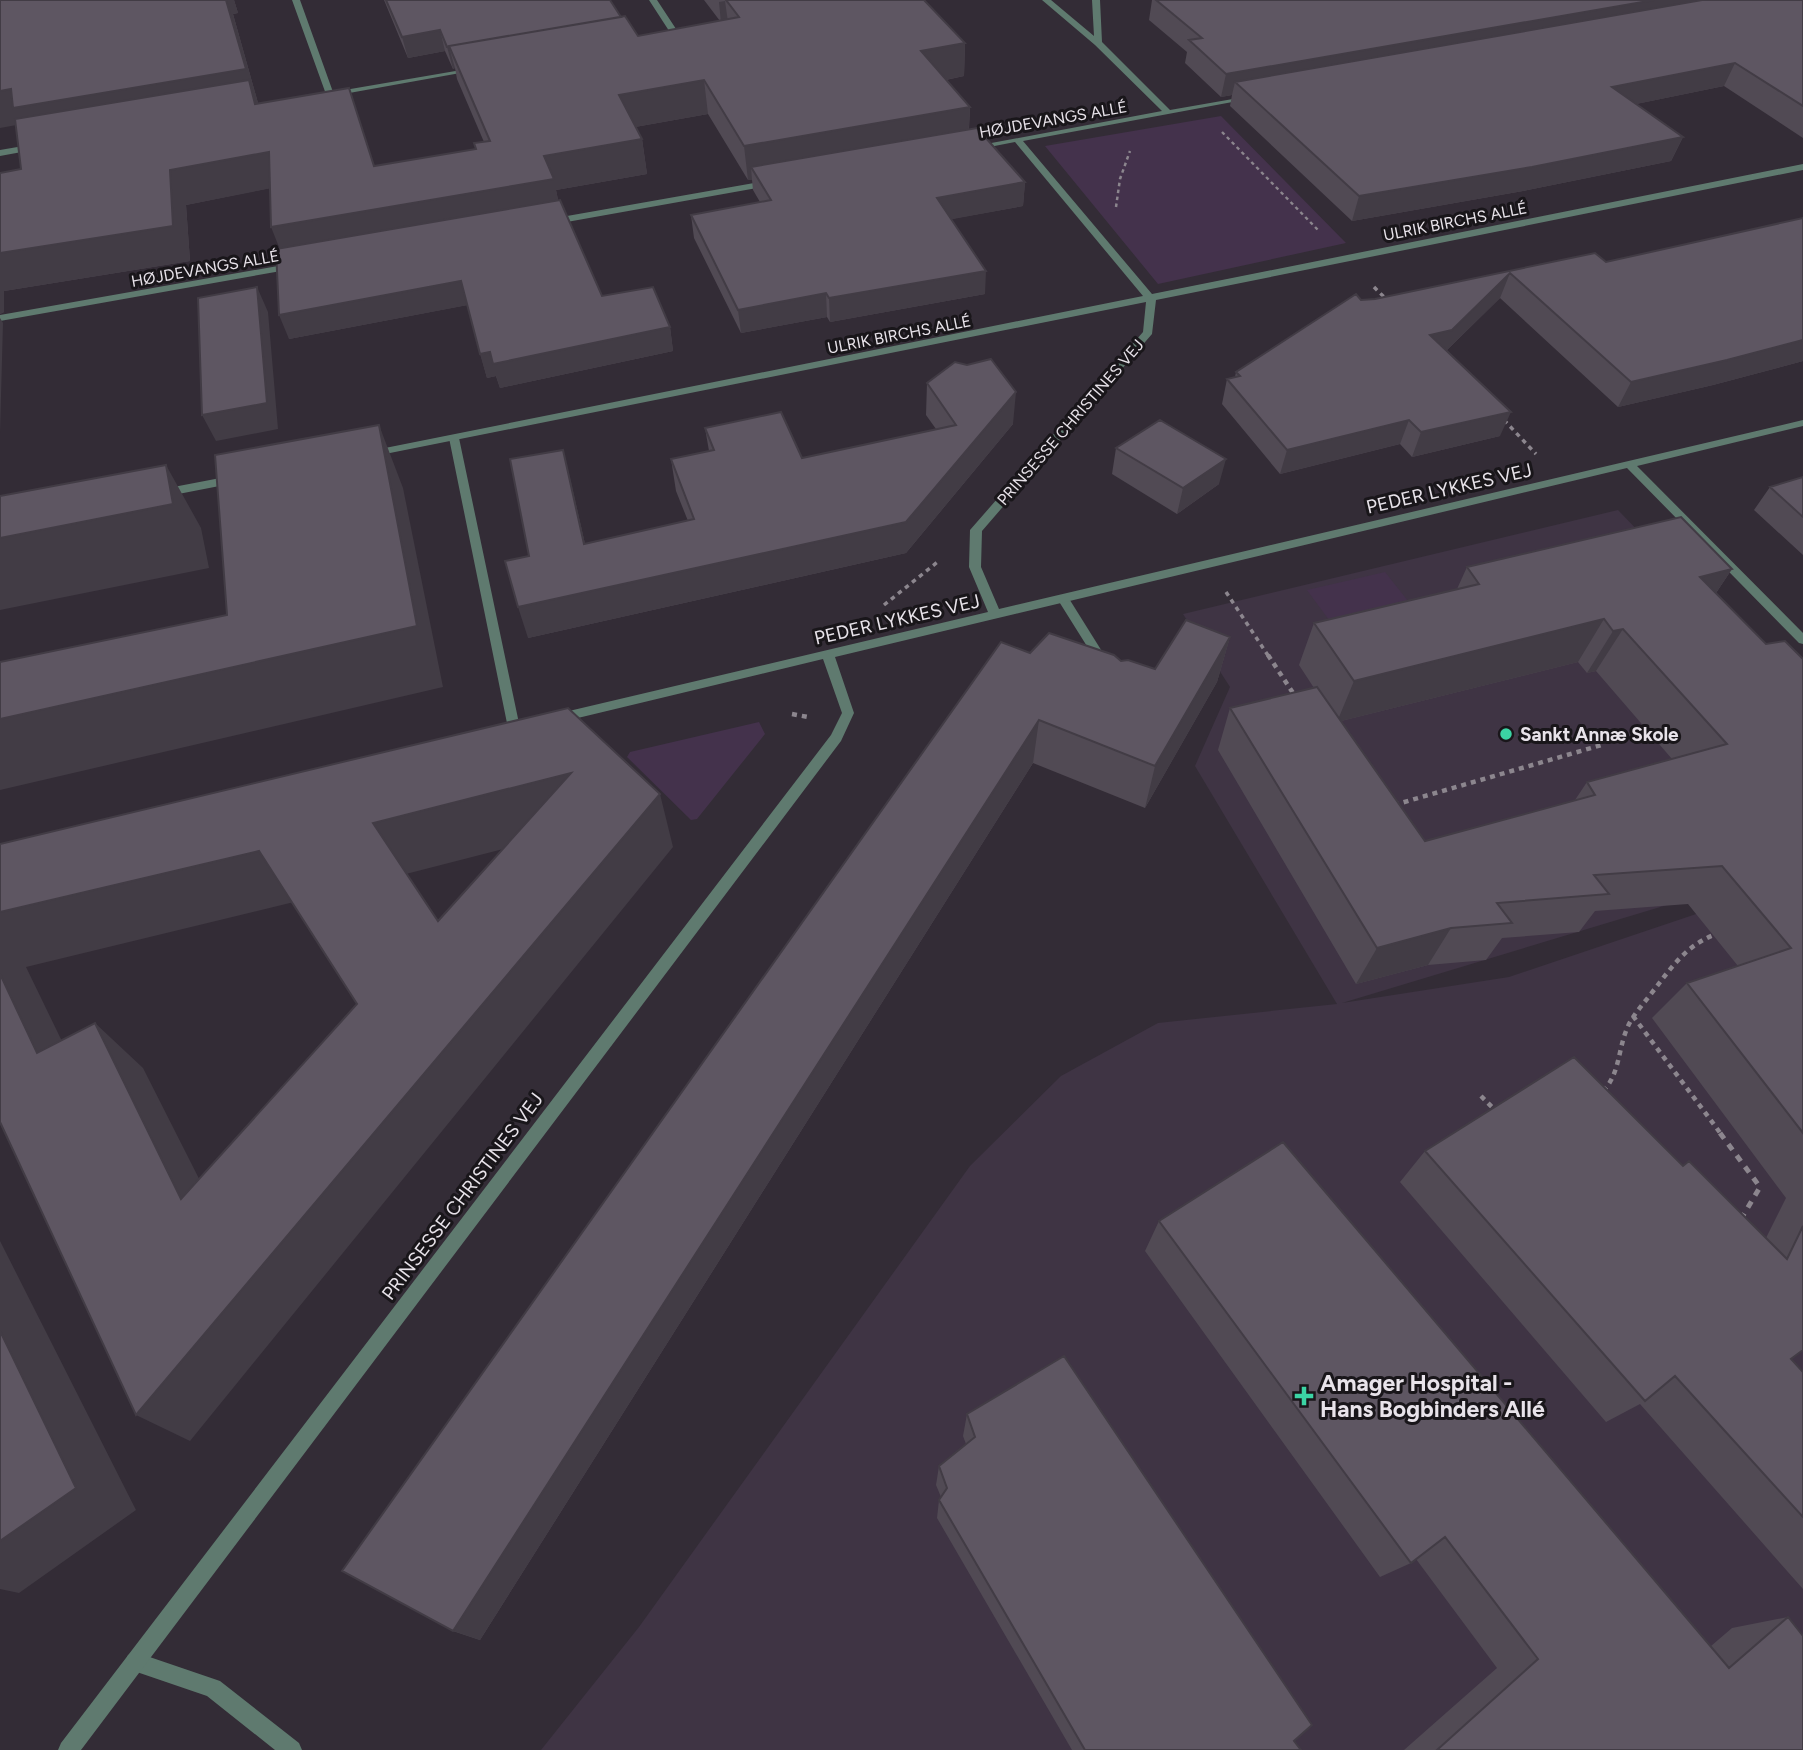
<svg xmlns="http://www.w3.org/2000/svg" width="1803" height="1750" viewBox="0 0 1803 1750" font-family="Figtree,sans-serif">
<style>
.built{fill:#3f3444}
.green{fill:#44324c}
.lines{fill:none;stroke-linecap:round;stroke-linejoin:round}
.path-far3{stroke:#8c868e;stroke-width:2.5;stroke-dasharray:3.5 3.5;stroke-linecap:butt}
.path-far2{stroke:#8c868e;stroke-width:3.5;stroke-dasharray:4.5 4.5;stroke-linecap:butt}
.path-far1{stroke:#8c868e;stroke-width:4.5;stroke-dasharray:5 5;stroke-linecap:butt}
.path{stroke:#8c868e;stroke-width:5;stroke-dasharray:7 7;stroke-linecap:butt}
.lane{fill:#5f7a6f;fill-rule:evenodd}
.street{fill:#5f7a6f;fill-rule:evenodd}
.wall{fill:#514a54;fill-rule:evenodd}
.shaded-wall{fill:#423c45}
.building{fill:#5e5662;stroke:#423c45;stroke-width:2;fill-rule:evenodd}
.poi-dot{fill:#3bd4a4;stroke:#19161a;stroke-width:2.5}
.labels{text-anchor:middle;stroke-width:6;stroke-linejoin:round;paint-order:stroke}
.far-street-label{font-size:16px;fill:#e8e3ea;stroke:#19161a}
.street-label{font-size:19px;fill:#e8e3ea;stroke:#19161a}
.poi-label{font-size:19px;font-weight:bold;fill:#e8e3ea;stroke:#19161a;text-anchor:start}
.near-poi-label{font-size:23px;font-weight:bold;fill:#e8e3ea;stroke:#19161a;text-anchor:start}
</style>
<rect width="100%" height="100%" fill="#332c36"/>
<path class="built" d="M1618 510 1803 702V864L1342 1003 1509 977 1803 878V1750H541L639 1627 970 1166 1061 1076 1158 1023 1337 1004 1195 766 1230 687 1183 614Z"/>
<path class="green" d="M1221 116 1346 243 1158 284 1045 146Z
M1385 572 1412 606 1332 624 1307 590Z
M759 722 765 734 697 819 691 820 627 757 630 752Z"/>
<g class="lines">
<path class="path-far3" d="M1222 132 1319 231
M1116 207 1120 179 1130 151"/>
<path class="path-far2" d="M1374 287 1388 301
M1504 420 1536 454
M1226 592 1269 657
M884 605 940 560"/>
<path class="path-far1" d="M1268 655 1295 696
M792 714 808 717
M1394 805 1605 744
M1633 1016 1721 1134
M1603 1091C1619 1075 1618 1052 1626 1031 1631 1017 1641 1007 1650 995 1670 970 1684 946 1716 934
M1481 1096 1496 1111"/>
<path class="path" d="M1720 1133 1760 1187 1741 1219"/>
<path class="lane" d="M454 435 459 438 520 728 514 733 508 728 449 438Z
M1064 596 1068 597 1108 661 1110 664 1108 667H1100L1058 600Z
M135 1652 220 1681 299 1743 302 1750H275L207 1696 128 1669 125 1662 128 1655Z"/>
<path class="street" d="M292 0H300L333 92 473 68 477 70 327 97Z
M649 0H657L680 35 679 37H673Z
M1042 0H1051L1094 36 1092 0H1100L1102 42 1170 110 1250 96 1254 98 1023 141 1152 294 1803 164V170L1156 300 1152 334 982 531 981 567 999 609 1803 420V426L1637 466 1803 633V644L1799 643 1627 468 835 657 854 713 841 741 81 1750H58L61 1743 831 735 842 713 823 659 557 723 551 718 552 715 988 612 969 567 970 530 1143 332 1146 302 370 457 365 454 370 451 1143 296 1015 142 974 150 970 147 1162 111 1095 45Z
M35 144 39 147 38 149 0 156V150Z
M771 180 774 181V185L550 225 545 222 550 219Z
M295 263 300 266 298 268 0 321V315Z
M236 475 240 476V482L163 497 157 493 163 489Z"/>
</g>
<path class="wall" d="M0 0H234L238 13 233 14 258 103 374 166 476 149 484 142 457 79 455 68 453 69 445 51 408 58 384 0H610L621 17 638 36 720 21 704 0H924L965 43 964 76 946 80 970 107 969 129 1025 182 1023 206 951 219 985 294 830 322 827 317 741 333 694 238 691 215 760 202 753 190 752 180H748L708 114 635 127 642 139 647 174 556 190 558 200 602 296 670 327 673 351 500 388 496 376 487 378 467 305 289 339 280 248 270 188 186 205 190 261 4 291V312L0 314V173L21 169Z
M1152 0H1803V138L1724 86 1636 104 1683 137 1671 161 1523 191 1352 221 1230 106 1232 95 1221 97 1185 63 1187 52 1149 20Z
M1803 218V361L1713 385 1618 407 1500 298 1446 351 1500 436 1412 457 1400 444 1280 474 1222 404 1227 379 1235 377 1236 372 1361 300 1375 299 1595 253 1606 262Z
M927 383 1013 424 906 553 528 638 529 556 563 450 585 544 688 521 676 491 671 459 709 451 705 428 802 458 936 429 926 415Z
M1116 448 1219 484 1177 514 1112 474Z
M1803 477V555L1754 510 1770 487Z
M1467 567 1732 569 1716 593 1766 644 1803 659V1350L1791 1359 1803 1372V1589L1640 1404 1606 1422 1400 1182 1425 1151 1683 1166 1766 1238 1786 1198 1652 1018 1687 983 1738 966 1688 904 1595 911 1579 932 1502 938 1486 960 1428 965 1356 984 1218 750 1230 708 1314 688 1299 665 1314 623 1457 589ZM1578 662 1587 673 1596 671 1672 759 1587 782 1575 800 1425 841 1341 721Z
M1230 637 1217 682 1145 808 1033 763 480 1640 453 1631 1030 653 1155 669Z
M1159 1221 1711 1646 1732 1628 1788 1617 1803 1750H1404L1497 1668 1416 1559 1411 1563 1380 1577 1145 1251Z
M967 1414 1294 1741 1301 1750H1072L937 1518 939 1500 941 1497 936 1485 939 1466 966 1444 963 1436Z"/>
<path class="shaded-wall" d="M226 0H234L238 13 233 14 258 103 22 124 0 128V91Z
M1654 0H1742L1235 82 1232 95 1221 97 1226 74Z
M725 1 728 22 721 23 719 2Z
M440 30 445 51 408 58 402 37Z
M965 43 964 76 920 85 921 51Z
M447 47H449L455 68 453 69Z
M1735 63 1724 86 1602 111 1612 87Z
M704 80 708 114 624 129 619 95Z
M970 107 968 141 751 167 752 180H748L744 146Z
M1683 137 1671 161 1523 191 1352 221 1359 196Z
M642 139 647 174 556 190 561 213 285 262 271 227 544 156Z
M269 152 282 186 186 205 190 261 4 291V312L0 314V253L170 170Z
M1025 182 1023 206 937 222V198Z
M986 271 985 294 830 322 829 298Z
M1510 273 1500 298 1442 355 1430 335Z
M461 281 468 305 289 339 279 315Z
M257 287 268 312 278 429 216 441 202 415Z
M826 293 827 317 741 333 738 310Z
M0 318 3 323 0 433Z
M670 327 673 351 500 388 496 376 487 378 480 354Z
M1803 340V361L1713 385 1618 407 1631 382Z
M1016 392 1013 424 906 553 528 638 518 607 906 522Z
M1511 412 1500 436 1412 457 1421 432Z
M1409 420 1400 444 1280 474 1287 450Z
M379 425 403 488 443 687 0 790V719L417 626Z
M563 450 571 482 592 575 584 544Z
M1226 459 1219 484 1177 514 1183 488Z
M166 465 201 528 209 568 0 610V538Z
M1732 569 1703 612 1700 577Z
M1604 619 1578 662 1337 722 1354 681Z
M1623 629 1596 671 1587 673 1613 631Z
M1230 637 1217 682 1145 808 1155 766Z
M1039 720 1033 763 480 1640 453 1631Z
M571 773 588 827 402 875 373 823Z
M660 794 673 847 190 1441 136 1415Z
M259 851 294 902 26 967 89 1097 37 1053 0 974V912Z
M1451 928 1428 965 1356 984 1377 948Z
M95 1023 143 1068 228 1236 181 1199Z
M0 1241 136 1510 19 1593 0 1589Z"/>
<path class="building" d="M0 0H226L246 69 13 108 11 89 0 91Z
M386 0H610L621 17 449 46V47H447L440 30 402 37Z
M726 0H924L965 43 921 51 970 107 744 146 704 80 619 95 642 139 544 156 554 179 271 227 269 152 170 170 173 226 0 253V173L21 169 15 119 249 80 255 104 349 88 374 166 476 149 474 143 490 141 449 46 625 16 638 36 739 17Z
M1156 0H1654L1226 74 1189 40 1202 38Z
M1702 0H1803V106L1735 63 1612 87 1683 137 1532 167 1359 196 1235 82Z
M977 128 1025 182 937 198 986 271 829 298 826 293 738 310 691 215 771 200 751 167Z
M560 200 602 296 653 287 670 327 493 364 490 352 480 354 461 281 279 315 276 249Z
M1803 218V340L1727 360 1631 382 1510 273 1452 330 1430 335 1511 412 1421 432 1409 420 1287 450 1227 379 1240 376 1236 372 1356 294 1361 300 1375 299 1595 253 1606 262Z
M257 287 267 403 202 415 198 298Z
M991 359 1016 392 906 522 518 607 505 561 529 556 510 459 563 450 584 544 694 519 671 459 714 450 705 428 781 412 802 458 956 425 927 383 955 362 967 365Z
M1160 420 1226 459 1183 488 1116 448Z
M379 425 417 626 0 719V662L227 615 215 455Z
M166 465 173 504 0 538V496Z
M1803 477V517L1770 487Z
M1681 517 1732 569 1700 577 1766 644 1785 641 1803 659V1133L1687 983 1791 948 1722 866 1594 875 1609 894 1497 903 1512 923 1451 928 1377 948 1230 708 1317 687 1425 841 1595 795 1587 782 1727 744 1623 629 1613 631 1604 619 1354 681 1314 623 1479 584 1467 567Z
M1186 620 1230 637 1155 766 1039 720 453 1631 342 1571 1001 642 1030 653 1049 633 1114 655 1121 661 1128 660 1155 669Z
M568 708 660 794 136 1415 0 1122V974L37 1053 95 1023 181 1199 357 1004 259 851 0 912V844ZM571 773 438 921 373 823Z
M1574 1057 1683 1166 1689 1161 1787 1259 1803 1226V1350L1791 1359 1803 1372V1517L1675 1376 1645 1401 1425 1151Z
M1283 1142 1729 1668 1788 1617 1803 1636V1750H1437L1538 1659 1445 1537 1411 1563 1159 1221Z
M0 1331 76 1488 0 1541Z
M1064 1356 1312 1725 1294 1741 1301 1750H1085L939 1500 947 1488 939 1466 975 1437 967 1414Z"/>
<g class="poi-dot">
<circle cx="1506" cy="734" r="7"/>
<path d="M1300.5 1385.5h7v7h7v7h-7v7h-7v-7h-7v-7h7z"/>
</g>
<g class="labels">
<g class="far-street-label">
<text transform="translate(1053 119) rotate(-10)" y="6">HØJDEVANGS ALLÉ</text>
<text transform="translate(1455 221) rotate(-11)" y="6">ULRIK BIRCHS ALLÉ</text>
<text transform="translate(205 268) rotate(-10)" y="6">HØJDEVANGS ALLÉ</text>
<text transform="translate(899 334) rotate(-11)" y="6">ULRIK BIRCHS ALLÉ</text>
<text transform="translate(1070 422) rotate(-49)" y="6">PRINSESSE CHRISTINES VEJ</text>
</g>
<g class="street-label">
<text transform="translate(1449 488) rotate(-13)" y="7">PEDER LYKKES VEJ</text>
<text transform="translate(897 619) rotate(-13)" y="7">PEDER LYKKES VEJ</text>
<text transform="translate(462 1196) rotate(-53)" y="7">PRINSESSE CHRISTINES VEJ</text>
</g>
<g class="poi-label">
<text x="1520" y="741">Sankt Annæ Skole</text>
</g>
<g class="near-poi-label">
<text x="1320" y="1391">Amager Hospital -<tspan x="1320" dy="26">Hans Bogbinders Allé</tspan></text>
</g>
</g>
</svg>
